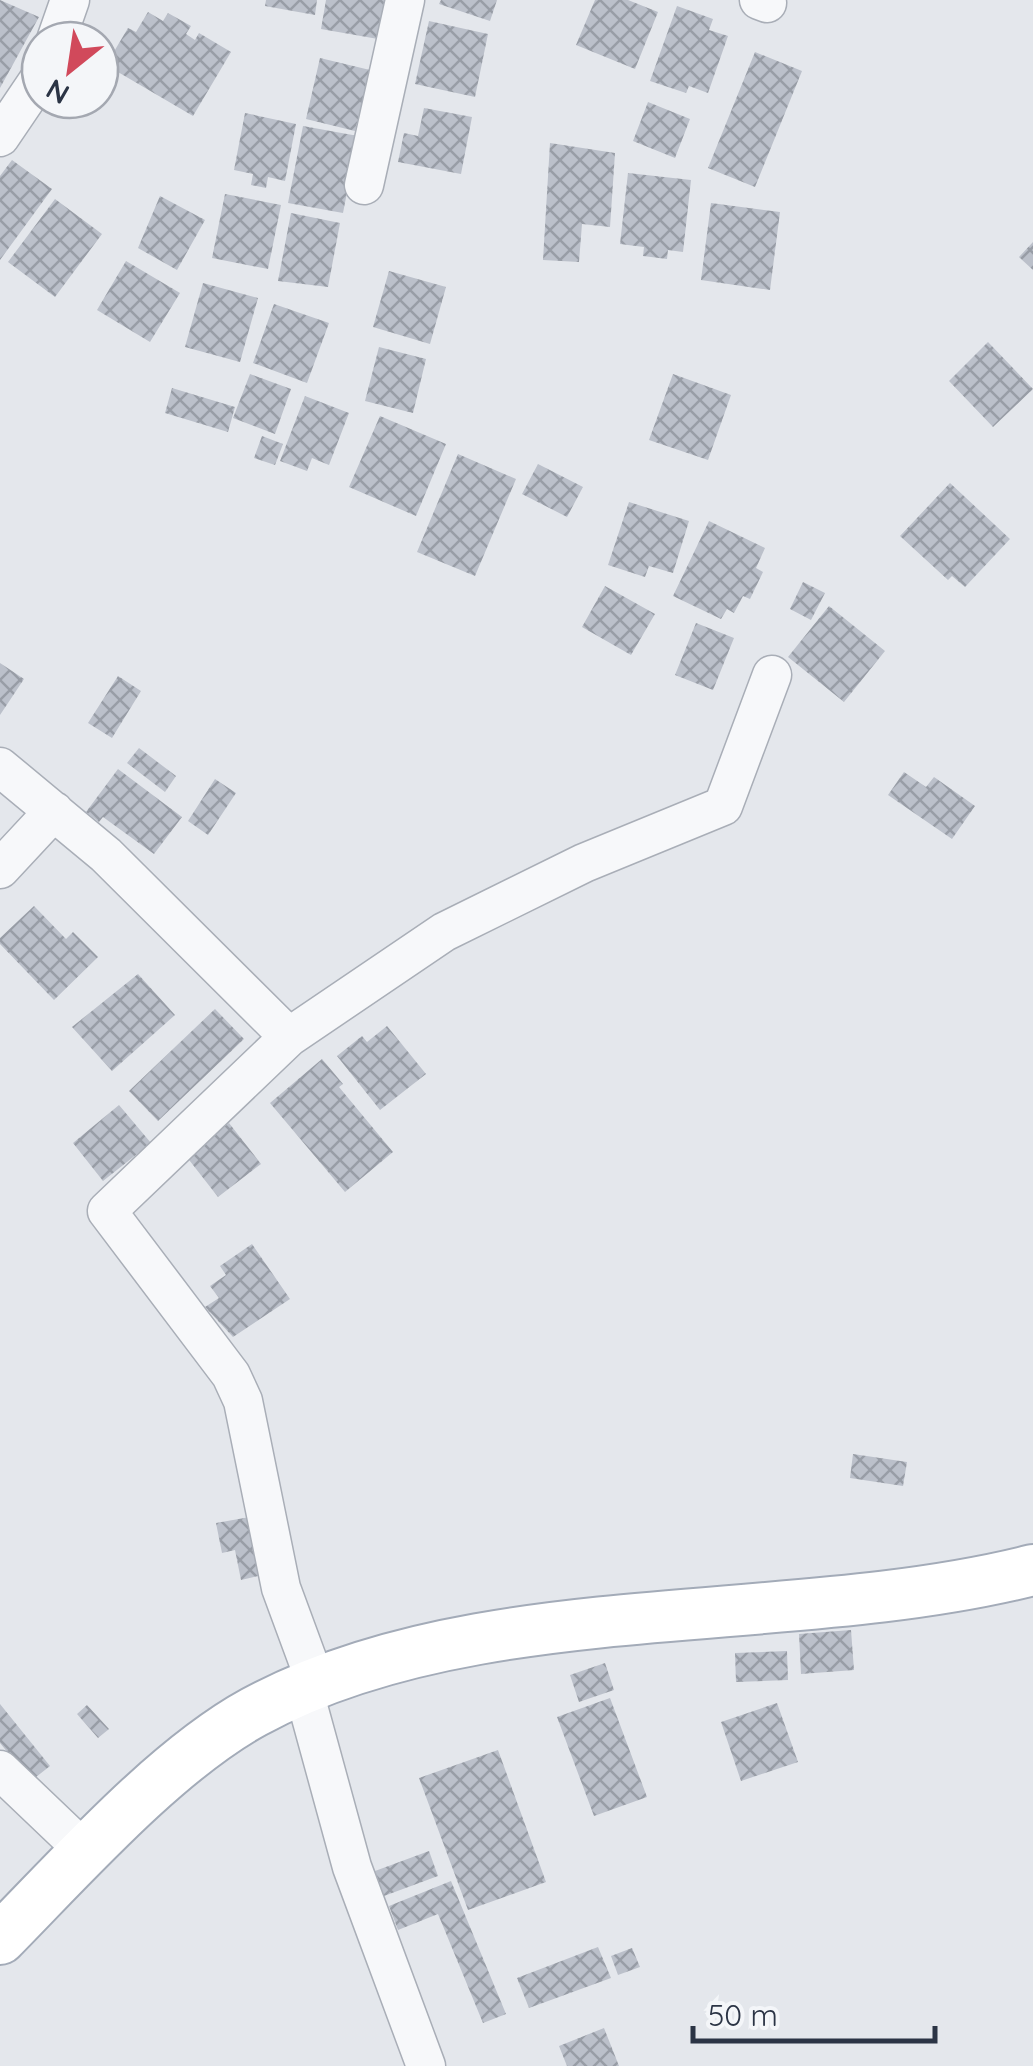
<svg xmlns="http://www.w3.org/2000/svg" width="1033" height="2066" viewBox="0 0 1033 2066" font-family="Quicksand,sans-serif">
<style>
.building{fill:url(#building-cross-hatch)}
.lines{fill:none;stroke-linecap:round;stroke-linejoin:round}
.minor-casing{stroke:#a9aeb7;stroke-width:41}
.major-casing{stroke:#a3abb8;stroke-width:54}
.minor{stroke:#f7f8fa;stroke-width:38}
.major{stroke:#fff;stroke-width:50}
</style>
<defs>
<pattern id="building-cross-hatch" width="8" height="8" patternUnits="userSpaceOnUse" patternTransform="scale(2.5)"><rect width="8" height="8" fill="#bbc0ca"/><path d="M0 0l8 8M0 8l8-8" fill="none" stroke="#989da6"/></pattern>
</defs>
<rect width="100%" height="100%" fill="#e4e7ec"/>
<path class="building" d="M0 0 39 17 0 88Z
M266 0H317L315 15 265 6Z
M326 0H385L378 39 321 29Z
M441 0H497L490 21 439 4Z
M595 0H628L658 12 635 69 576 45Z
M677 6 713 19 709 30 728 36 708 93 689 86 686 93 650 81Z
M148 12 163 21 168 13 191 26 186 34 195 40 199 33 231 52 193 116 106 65 128 28 136 32Z
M429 21 488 34 475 97 415 84Z
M755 52 802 71 755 187 708 168Z
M320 58 370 70 355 131 306 119Z
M648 102 690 119 675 158 633 141Z
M424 108 472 117 461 174 398 162 404 133 418 136Z
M245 113 296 124 285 181 268 177 266 188 251 185 253 174 234 170Z
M303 126 358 136 343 213 288 203Z
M550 143 615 153 610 227 582 224 579 262 543 260Z
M12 160 52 189 0 260V176Z
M628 173 691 180 683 252 668 250 667 259 643 256 644 247 620 244Z
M225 194 281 205 268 269 212 258Z
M160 196 205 220 177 270 138 248Z
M55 199 102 234 55 297 8 262Z
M711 203 780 212 770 290 701 280Z
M291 213 340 223 328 287 278 281Z
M1033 242V270L1019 257Z
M126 261 180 293 150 342 97 310Z
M389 271 446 287 430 344 373 327Z
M203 283 258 298 240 362 185 347Z
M274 304 329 323 307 383 253 363Z
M988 342 1033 389 993 427 949 381Z
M379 347 426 359 413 413 365 401Z
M250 374 291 389 275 434 233 418Z
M673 374 731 395 708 460 649 440Z
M172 388 235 407 228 432 165 413Z
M305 396 349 413 329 465 312 458 307 471 280 461Z
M380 416 446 444 416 516 349 487Z
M262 436 283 444 275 465 254 458Z
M458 454 516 479 475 576 417 552Z
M538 464 583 487 567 517 522 494Z
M950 483 1010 539 965 587 952 576 948 580 900 536Z
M629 502 689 521 673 573 649 566 645 577 608 565Z
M709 521 765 548 756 568 763 572 750 599 743 596 734 613 727 609 721 619 673 596Z
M803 582 825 593 811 620 790 609Z
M605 586 655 614 631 655 582 627Z
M829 606 885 651 844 702 788 657Z
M696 623 734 638 713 690 675 675Z
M0 663 24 679 0 715Z
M118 676 141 691 112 738 88 723Z
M139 748 176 776 165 792 127 763Z
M118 769 182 817 154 854 103 817 99 822 86 812Z
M904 772 926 787 934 777 975 806 952 839 888 795Z
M215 779 236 793 208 835 188 821Z
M34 906 66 939 73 932 98 957 54 1000 0 944V938Z
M138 974 175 1015 112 1071 72 1027Z
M215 1009 244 1039 158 1121 129 1091Z
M387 1026 426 1074 380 1110 337 1056 362 1036 367 1042Z
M322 1059 343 1084 339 1087 393 1152 345 1192 270 1103Z
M119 1105 151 1143 103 1181 73 1143Z
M229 1123 261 1164 218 1197 186 1156Z
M252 1244 290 1299 233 1337 205 1307 219 1298 210 1286 226 1275 220 1266Z
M853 1454 907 1462 903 1486 850 1478Z
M250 1517 262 1575 241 1580 235 1550 222 1553 216 1523Z
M851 1630 854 1670 801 1674 799 1634Z
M787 1651 788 1680 736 1682 735 1653Z
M605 1663 614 1690 579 1702 570 1675Z
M610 1698 647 1797 594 1816 557 1717Z
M777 1703 798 1762 741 1781 721 1722Z
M0 1704 50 1766 31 1781 0 1743Z
M87 1705 109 1729 98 1738 77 1714Z
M498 1750 546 1882 468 1910 419 1778Z
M429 1851 438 1876 384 1896 375 1871Z
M451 1881 506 2014 483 2023 438 1914 398 1930 389 1906Z
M598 1947 611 1978 529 2008 517 1978Z
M632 1948 640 1967 618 1975 611 1956Z
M604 2028 619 2066H567L559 2046Z"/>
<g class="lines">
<g class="minor-casing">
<path id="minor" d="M759 0 767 3
M56 40 70 0
M0 137 40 78
M364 185 405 0
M0 767 106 855 289 1037
M0 869 54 811
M316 1683 281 1588 243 1401 231 1375 107 1211 289 1037 444 932 584 863 723 806 772 675
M303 1688 352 1867 426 2066
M0 1770 86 1852"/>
</g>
<g class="major-casing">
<path id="major" d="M0 1939C71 1867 166 1760 254 1712 476 1591 789 1632 1033 1570"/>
</g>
<use href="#minor" class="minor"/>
<use href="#major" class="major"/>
</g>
<g transform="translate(70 70) rotate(210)"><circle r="48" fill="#f4f6f9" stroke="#a4a8b1" stroke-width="2.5"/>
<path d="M0-8L18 38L0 25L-18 38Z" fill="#d1495b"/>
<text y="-15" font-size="28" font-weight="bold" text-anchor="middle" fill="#2b3445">N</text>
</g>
<path d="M693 2026v15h242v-15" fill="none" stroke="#2b3445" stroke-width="5"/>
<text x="708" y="2026" font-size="30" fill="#2b3445" stroke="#f4f6f9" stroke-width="8" paint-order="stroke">50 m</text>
</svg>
